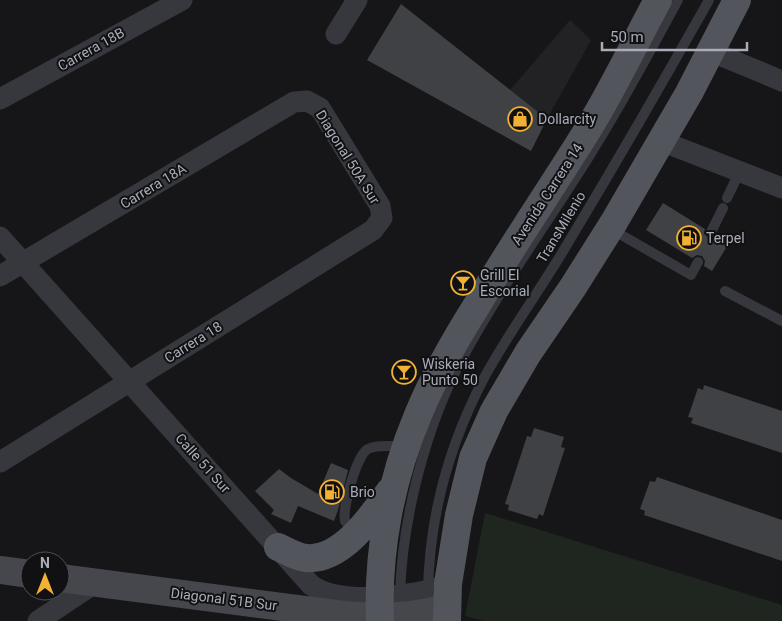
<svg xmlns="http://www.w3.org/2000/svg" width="782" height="621" viewBox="0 0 782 621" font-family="Roboto,sans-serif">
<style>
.built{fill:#222225}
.green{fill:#1e261f}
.building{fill:#404145}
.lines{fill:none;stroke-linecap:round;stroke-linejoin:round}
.lane{stroke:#37383d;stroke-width:10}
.street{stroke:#37383d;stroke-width:21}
.secondary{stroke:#45474d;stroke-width:28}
.primary{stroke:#53555c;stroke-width:28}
.labels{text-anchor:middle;stroke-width:4;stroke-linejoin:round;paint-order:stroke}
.street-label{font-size:14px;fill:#a8adb8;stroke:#111113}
.poi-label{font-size:14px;fill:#a8adb8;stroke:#111113;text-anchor:start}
</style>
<rect width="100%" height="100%" fill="#161618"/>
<path class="built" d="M570 20 591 40 547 119 510 90Z"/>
<path class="green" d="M485 513 782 605V621H484L465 616Z"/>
<path class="building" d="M401 4 547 119 531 151 367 60Z
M663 203 705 229 704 233 708 238 712 239 717 236 729 243 712 271 704 266 705 261 702 256 697 255 692 258 646 230Z
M704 385 782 411V453L691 423 693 418 688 417 698 388 703 390Z
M534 428 564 437 561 447 565 448 543 516 539 514 537 519 508 510 509 505 505 504 527 436 531 437Z
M331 463 348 470 338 510 334 521 298 506 291 523 271 514 274 510 255 491 279 469 291 478 318 494Z
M657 477 782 520V561L644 515 645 511 640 509 650 481 655 482Z"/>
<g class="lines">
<path class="lane" d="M727 198 740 171
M611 229 691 275 698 262
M711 232 723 208
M725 291 782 321
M357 533 345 521C342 508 357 454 368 449 378 444 393 447 403 446
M428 593C429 517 449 445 484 378 509 332 541 289 568 243 616 163 663 82 709 0
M400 596C402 518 426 426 463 357 501 287 548 222 590 155 622 104 650 52 678 0"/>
<path class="street" d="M336 34 357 0
M710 51 782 81
M0 99 182 0
M661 141 782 188
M0 237 311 585C340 606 416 597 448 584
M0 276 294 102 307 101 320 108 380 206 382 218 373 230 0 462
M38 621 95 583"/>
<path class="secondary" d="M0 570 30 574
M60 578 344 615C380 618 412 618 447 607"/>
<path class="primary" d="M278 547C287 551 296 557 306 558 342 561 372 516 390 491
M380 621C377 551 391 479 418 415 434 376 455 340 477 305 513 244 553 186 590 126 615 85 635 42 658 0
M447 621 448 584 459 515 473 458 494 411 528 353 573 287 614 222 689 93 737 0"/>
</g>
<defs>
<g id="shop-ring" transform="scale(1.25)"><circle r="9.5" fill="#111113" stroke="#f2b134" stroke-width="1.5"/><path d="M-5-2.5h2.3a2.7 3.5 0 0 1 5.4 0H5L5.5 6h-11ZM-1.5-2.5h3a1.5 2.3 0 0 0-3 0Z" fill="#f2b134"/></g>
<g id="fuel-ring" transform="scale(1.25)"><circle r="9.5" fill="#111113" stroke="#f2b134" stroke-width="1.5"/><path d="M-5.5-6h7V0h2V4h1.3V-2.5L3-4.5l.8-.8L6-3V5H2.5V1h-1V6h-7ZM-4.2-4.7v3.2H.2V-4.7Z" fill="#f2b134"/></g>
<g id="bar-ring" transform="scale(1.25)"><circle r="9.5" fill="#111113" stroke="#f2b134" stroke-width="1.5"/><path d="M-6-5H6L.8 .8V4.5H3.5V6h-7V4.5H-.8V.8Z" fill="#f2b134"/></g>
</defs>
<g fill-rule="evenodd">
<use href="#shop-ring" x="520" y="119"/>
<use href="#fuel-ring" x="689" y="238"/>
<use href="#bar-ring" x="463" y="283"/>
<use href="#bar-ring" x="404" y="372"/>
<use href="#fuel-ring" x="332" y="492"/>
</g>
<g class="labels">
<g class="street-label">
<text transform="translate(91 49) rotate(-29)" y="5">Carrera 18B</text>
<text transform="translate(348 157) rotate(58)" y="5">Diagonal 50A Sur</text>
<text transform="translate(153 186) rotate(-31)" y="5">Carrera 18A</text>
<text transform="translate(547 194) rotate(-57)" y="5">Avenida Carrera 14</text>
<text transform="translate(561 227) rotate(-59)" y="5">TransMilenio</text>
<text transform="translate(193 342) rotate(-32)" y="5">Carrera 18</text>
<text transform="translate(203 463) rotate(48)" y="5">Calle 51 Sur</text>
<text transform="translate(224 599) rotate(7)" y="5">Diagonal 51B Sur</text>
</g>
<g class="poi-label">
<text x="538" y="124">Dollarcity</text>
<text x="706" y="243">Terpel</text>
<text x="480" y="280">Grill El<tspan x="480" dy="16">Escorial</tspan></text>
<text x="422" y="369">Wiskeria<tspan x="422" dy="16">Punto 50</tspan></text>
<text x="350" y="497">Brio</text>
</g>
</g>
<g transform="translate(45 576)"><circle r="24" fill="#111113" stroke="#4d4f55"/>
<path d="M0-4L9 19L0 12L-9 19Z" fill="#f2b134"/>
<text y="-8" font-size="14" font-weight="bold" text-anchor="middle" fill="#a8adb8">N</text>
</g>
<path d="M602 42v8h145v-8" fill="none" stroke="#a8adb8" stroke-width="2.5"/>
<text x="610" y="42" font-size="15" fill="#a8adb8" stroke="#111113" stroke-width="4" paint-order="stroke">50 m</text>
</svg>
